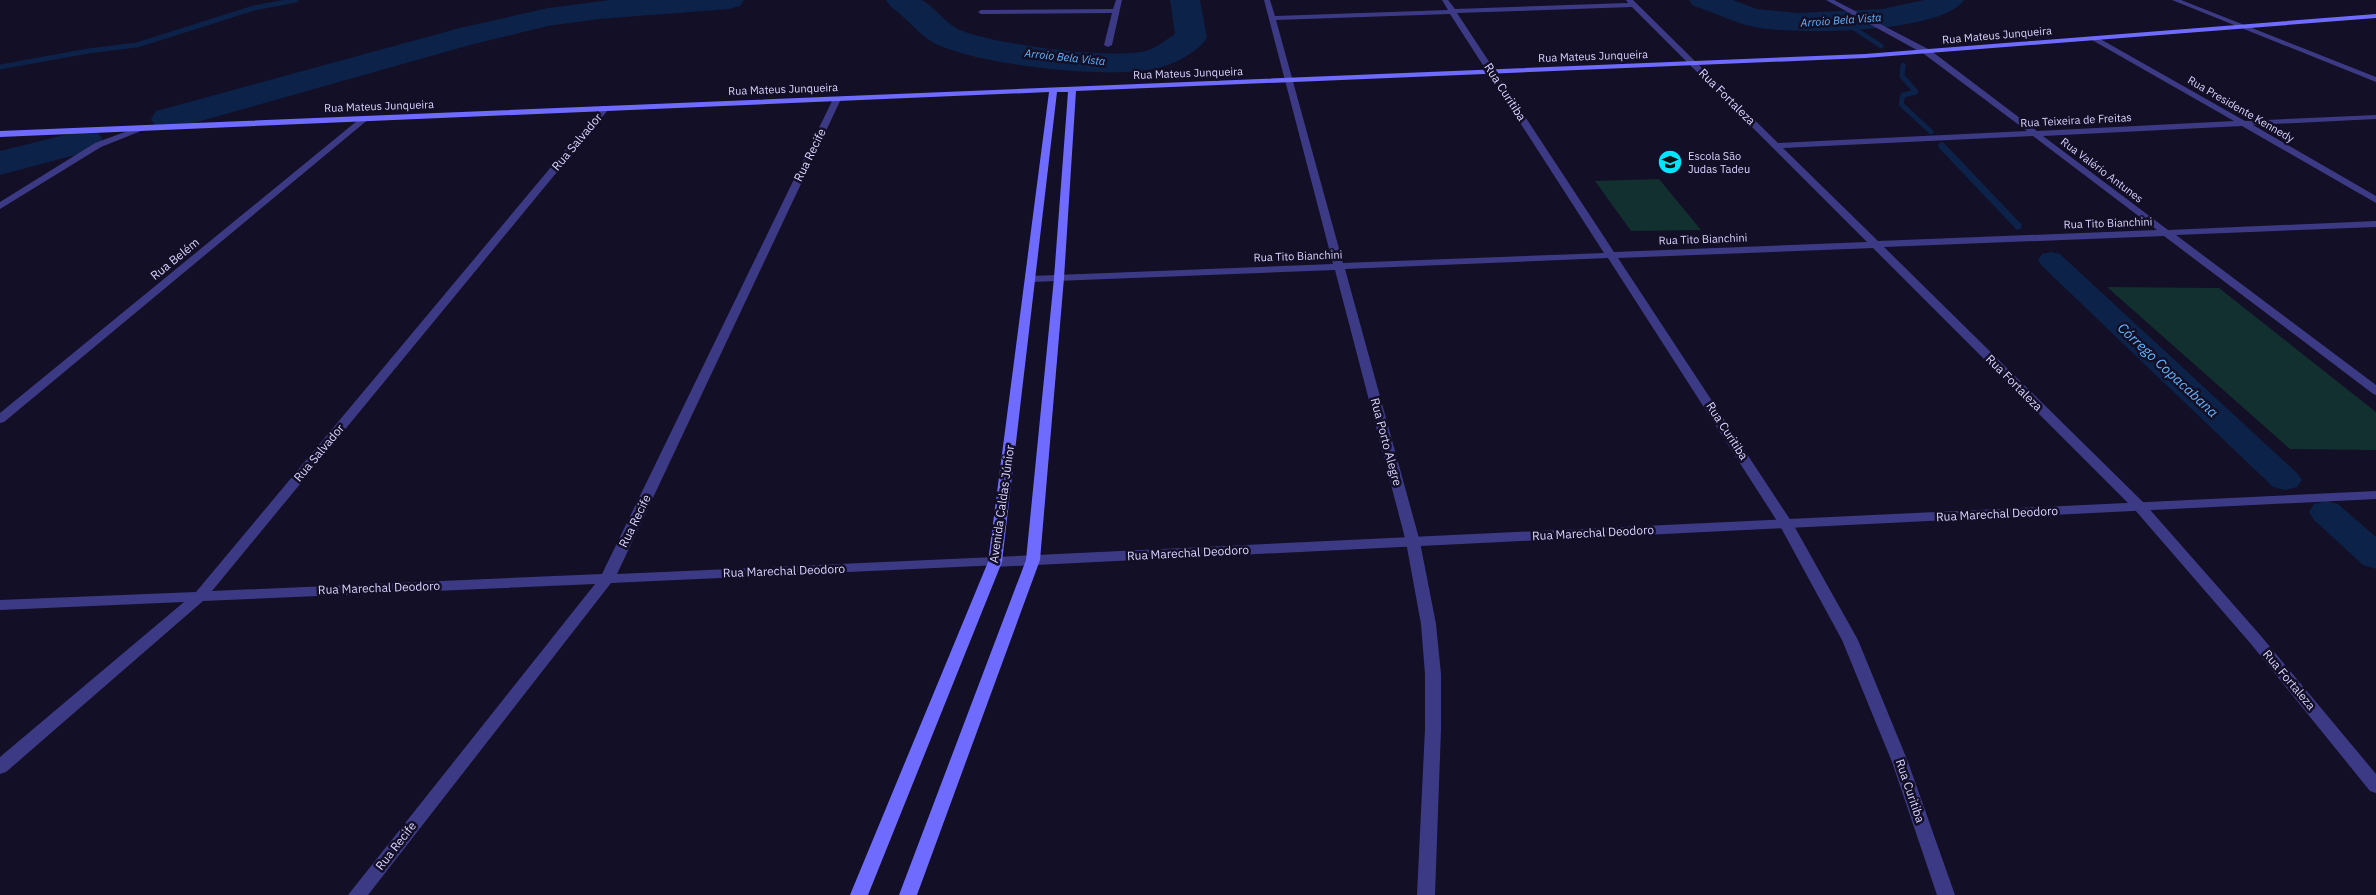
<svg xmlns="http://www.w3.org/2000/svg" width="2376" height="895" viewBox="0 0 2376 895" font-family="'IBM Plex Sans',sans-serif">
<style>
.green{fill:#12302f}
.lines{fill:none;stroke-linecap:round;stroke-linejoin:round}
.stream-far1{stroke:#0c2248;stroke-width:5}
.stream{stroke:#0c2248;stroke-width:7}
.canal{fill:#0c2248;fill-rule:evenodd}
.river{fill:#0c2248;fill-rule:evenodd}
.minor{fill:#3d3a85;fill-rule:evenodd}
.tertiary{fill:#3d3a85;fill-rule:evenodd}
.secondary{fill:#6f6bff;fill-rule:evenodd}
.labels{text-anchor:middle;stroke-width:5;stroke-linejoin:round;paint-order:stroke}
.far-water-label{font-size:11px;font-style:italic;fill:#62b6ff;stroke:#130f26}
.far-street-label{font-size:11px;fill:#d9d4ff;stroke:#130f26}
.far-poi-label{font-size:11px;fill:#d9d4ff;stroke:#130f26;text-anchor:start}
.street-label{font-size:12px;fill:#d9d4ff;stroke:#130f26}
.water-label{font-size:14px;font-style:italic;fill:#62b6ff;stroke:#130f26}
</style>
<rect width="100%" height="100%" fill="#130f26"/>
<path class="green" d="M1659 179 1701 230 1631 231 1595 181Z
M2107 287 2219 288 2376 412V450L2290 449Z"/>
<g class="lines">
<path class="stream-far1" d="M1843 21 1881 46
M1903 65 1902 76 1916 92 1903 95 1901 104 1931 132
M0 67 88 51 137 45 254 8 296 0
M1941 145 1943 147"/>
<path class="stream" d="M1942 146 2018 226"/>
<path class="canal" d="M2051 252 2060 254 2297 473 2302 480 2297 487 2285 490 2273 487 2042 266 2038 260 2042 254Z
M2326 501 2338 504 2376 537V569L2363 565 2314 520 2309 512 2314 504Z"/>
<path class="river" d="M610 0H744L740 6 729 9 599 19 548 26 470 45 169 130 156 127 151 119 156 111 460 28 548 8Z
M886 0C896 0 911 0 921 0 931 3 946 24 960 30 993 44 1110 60 1145 51 1156 48 1166 40 1175 34L1170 0H1200L1207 38C1195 55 1169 67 1148 70 1100 78 978 65 934 43 918 34 906 17 890 6Z
M1689 0H1733L1757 9 1797 13 1882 9 1924 0H1964C1941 34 1794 35 1755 27 1733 23 1715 12 1693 6Z
M85 130 98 133 104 141 98 149 0 175V151Z"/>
<path class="minor" d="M1116 0H1122L1112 45 1108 47 1104 45 1112 13 981 14 978 12 981 10 1113 9Z
M1264 0H1270L1275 16 1448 10 1442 0H1448L1455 9 1628 3 1626 0H1633L1778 143 2027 131 1924 54 1826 0H1834L1930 50 2037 131 2234 121 2092 40 2091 38 2095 36 2245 121 2376 115V119L2253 125 2376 196V203L2242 126 2043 136 2168 230 2376 221V227L2176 235 2376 385V395L2372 393 2164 236 1884 247 2145 504 2261 636 2376 774V793L2370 791 2251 644 2135 510 1873 248 1618 258 1793 524 1858 640 1908 762 1955 895H1937L1892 762 1842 640 1779 524 1608 258 1345 269 1420 542 1436 624 1441 674V729L1435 895H1417L1425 729V674L1421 624 1406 542 1335 270 1031 282 1026 279 1031 276 1333 264ZM1632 7 1867 242 1614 252 1457 13ZM1450 14 1604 253 1343 263 1276 20ZM2033 136 2157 230 1878 241 1783 148Z
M2172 0H2181L2376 77V82Z
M834 97 841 99 617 574 995 557 1000 559 1002 562 1000 565 611 583 368 895H348L595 584 203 601 6 772 0 774V757L184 602 0 610V600L196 592 602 106H605L609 108 608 110 212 591 602 574Z
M363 116 370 118 4 422 0 423V413Z
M144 125 151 127 101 147 0 209V202L95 143Z"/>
<path class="tertiary" d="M2376 491V499L995 567 990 565 988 562 990 559 995 557Z"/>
<path class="secondary" d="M2376 14V18L1865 58 1076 91 1064 278 1040 560 917 895H899L1026 560 1054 278 1068 92H1057L1002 562 868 895H850L988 562 1049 92 0 137V131L1865 54Z"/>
</g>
<defs>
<g id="school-disc" transform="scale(1.25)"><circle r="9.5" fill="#00e5ff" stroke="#130f26"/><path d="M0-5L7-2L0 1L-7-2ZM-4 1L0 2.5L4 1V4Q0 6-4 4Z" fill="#111"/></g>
</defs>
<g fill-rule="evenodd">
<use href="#school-disc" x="1670" y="162"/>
</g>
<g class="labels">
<g class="far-water-label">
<text transform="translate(1841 20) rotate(-4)" y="4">Arroio Bela Vista</text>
<text transform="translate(1065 57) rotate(6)" y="4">Arroio Bela Vista</text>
</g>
<g class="far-street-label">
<text transform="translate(1997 35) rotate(-5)" y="4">Rua Mateus Junqueira</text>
<text transform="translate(1593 56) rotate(-2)" y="4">Rua Mateus Junqueira</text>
<text transform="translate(1188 73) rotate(-2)" y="4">Rua Mateus Junqueira</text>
<text transform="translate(783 89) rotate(-2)" y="4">Rua Mateus Junqueira</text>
<text transform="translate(379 106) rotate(-2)" y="4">Rua Mateus Junqueira</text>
<text transform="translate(2241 109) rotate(30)" y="4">Rua Presidente Kennedy</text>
<text transform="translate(2076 120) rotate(-3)" y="4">Rua Teixeira de Freitas</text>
<text transform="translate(2102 170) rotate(37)" y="4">Rua Valério Antunes</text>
<text transform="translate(2108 223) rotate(-2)" y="4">Rua Tito Bianchini</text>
<text transform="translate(1703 239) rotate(-2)" y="4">Rua Tito Bianchini</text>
<text transform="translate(1298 256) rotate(-2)" y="4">Rua Tito Bianchini</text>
</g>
<g class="far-poi-label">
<text x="1688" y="160">Escola São<tspan x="1688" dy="13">Judas Tadeu</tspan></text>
</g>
<g class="street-label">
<text transform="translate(1505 92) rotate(57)" y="4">Rua Curitiba</text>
<text transform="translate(1727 97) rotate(45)" y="4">Rua Fortaleza</text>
<text transform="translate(577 142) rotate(-50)" y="4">Rua Salvador</text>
<text transform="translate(810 155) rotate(-64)" y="4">Rua Recife</text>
<text transform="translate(175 259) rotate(-39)" y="4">Rua Belém</text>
<text transform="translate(2014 383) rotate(45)" y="4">Rua Fortaleza</text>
<text transform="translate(1727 431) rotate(57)" y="4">Rua Curitiba</text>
<text transform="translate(1386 442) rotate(75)" y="4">Rua Porto Alegre</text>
<text transform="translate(319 453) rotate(-50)" y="4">Rua Salvador</text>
<text transform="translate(1002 504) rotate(-82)" y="4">Avenida Caldas Júnior</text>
<text transform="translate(1997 514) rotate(-3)" y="4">Rua Marechal Deodoro</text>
<text transform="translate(635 521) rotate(-64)" y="4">Rua Recife</text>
<text transform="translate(1593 533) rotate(-3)" y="4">Rua Marechal Deodoro</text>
<text transform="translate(1188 553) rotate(-3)" y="4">Rua Marechal Deodoro</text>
<text transform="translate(784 571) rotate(-2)" y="4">Rua Marechal Deodoro</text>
<text transform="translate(379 588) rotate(-2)" y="4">Rua Marechal Deodoro</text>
<text transform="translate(2289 680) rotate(50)" y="4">Rua Fortaleza</text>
<text transform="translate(1910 791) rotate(71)" y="4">Rua Curitiba</text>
<text transform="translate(396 846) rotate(-52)" y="4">Rua Recife</text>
</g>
<g class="water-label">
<text transform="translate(2168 370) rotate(43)" y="5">Córrego Copacabana</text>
</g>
</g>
</svg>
